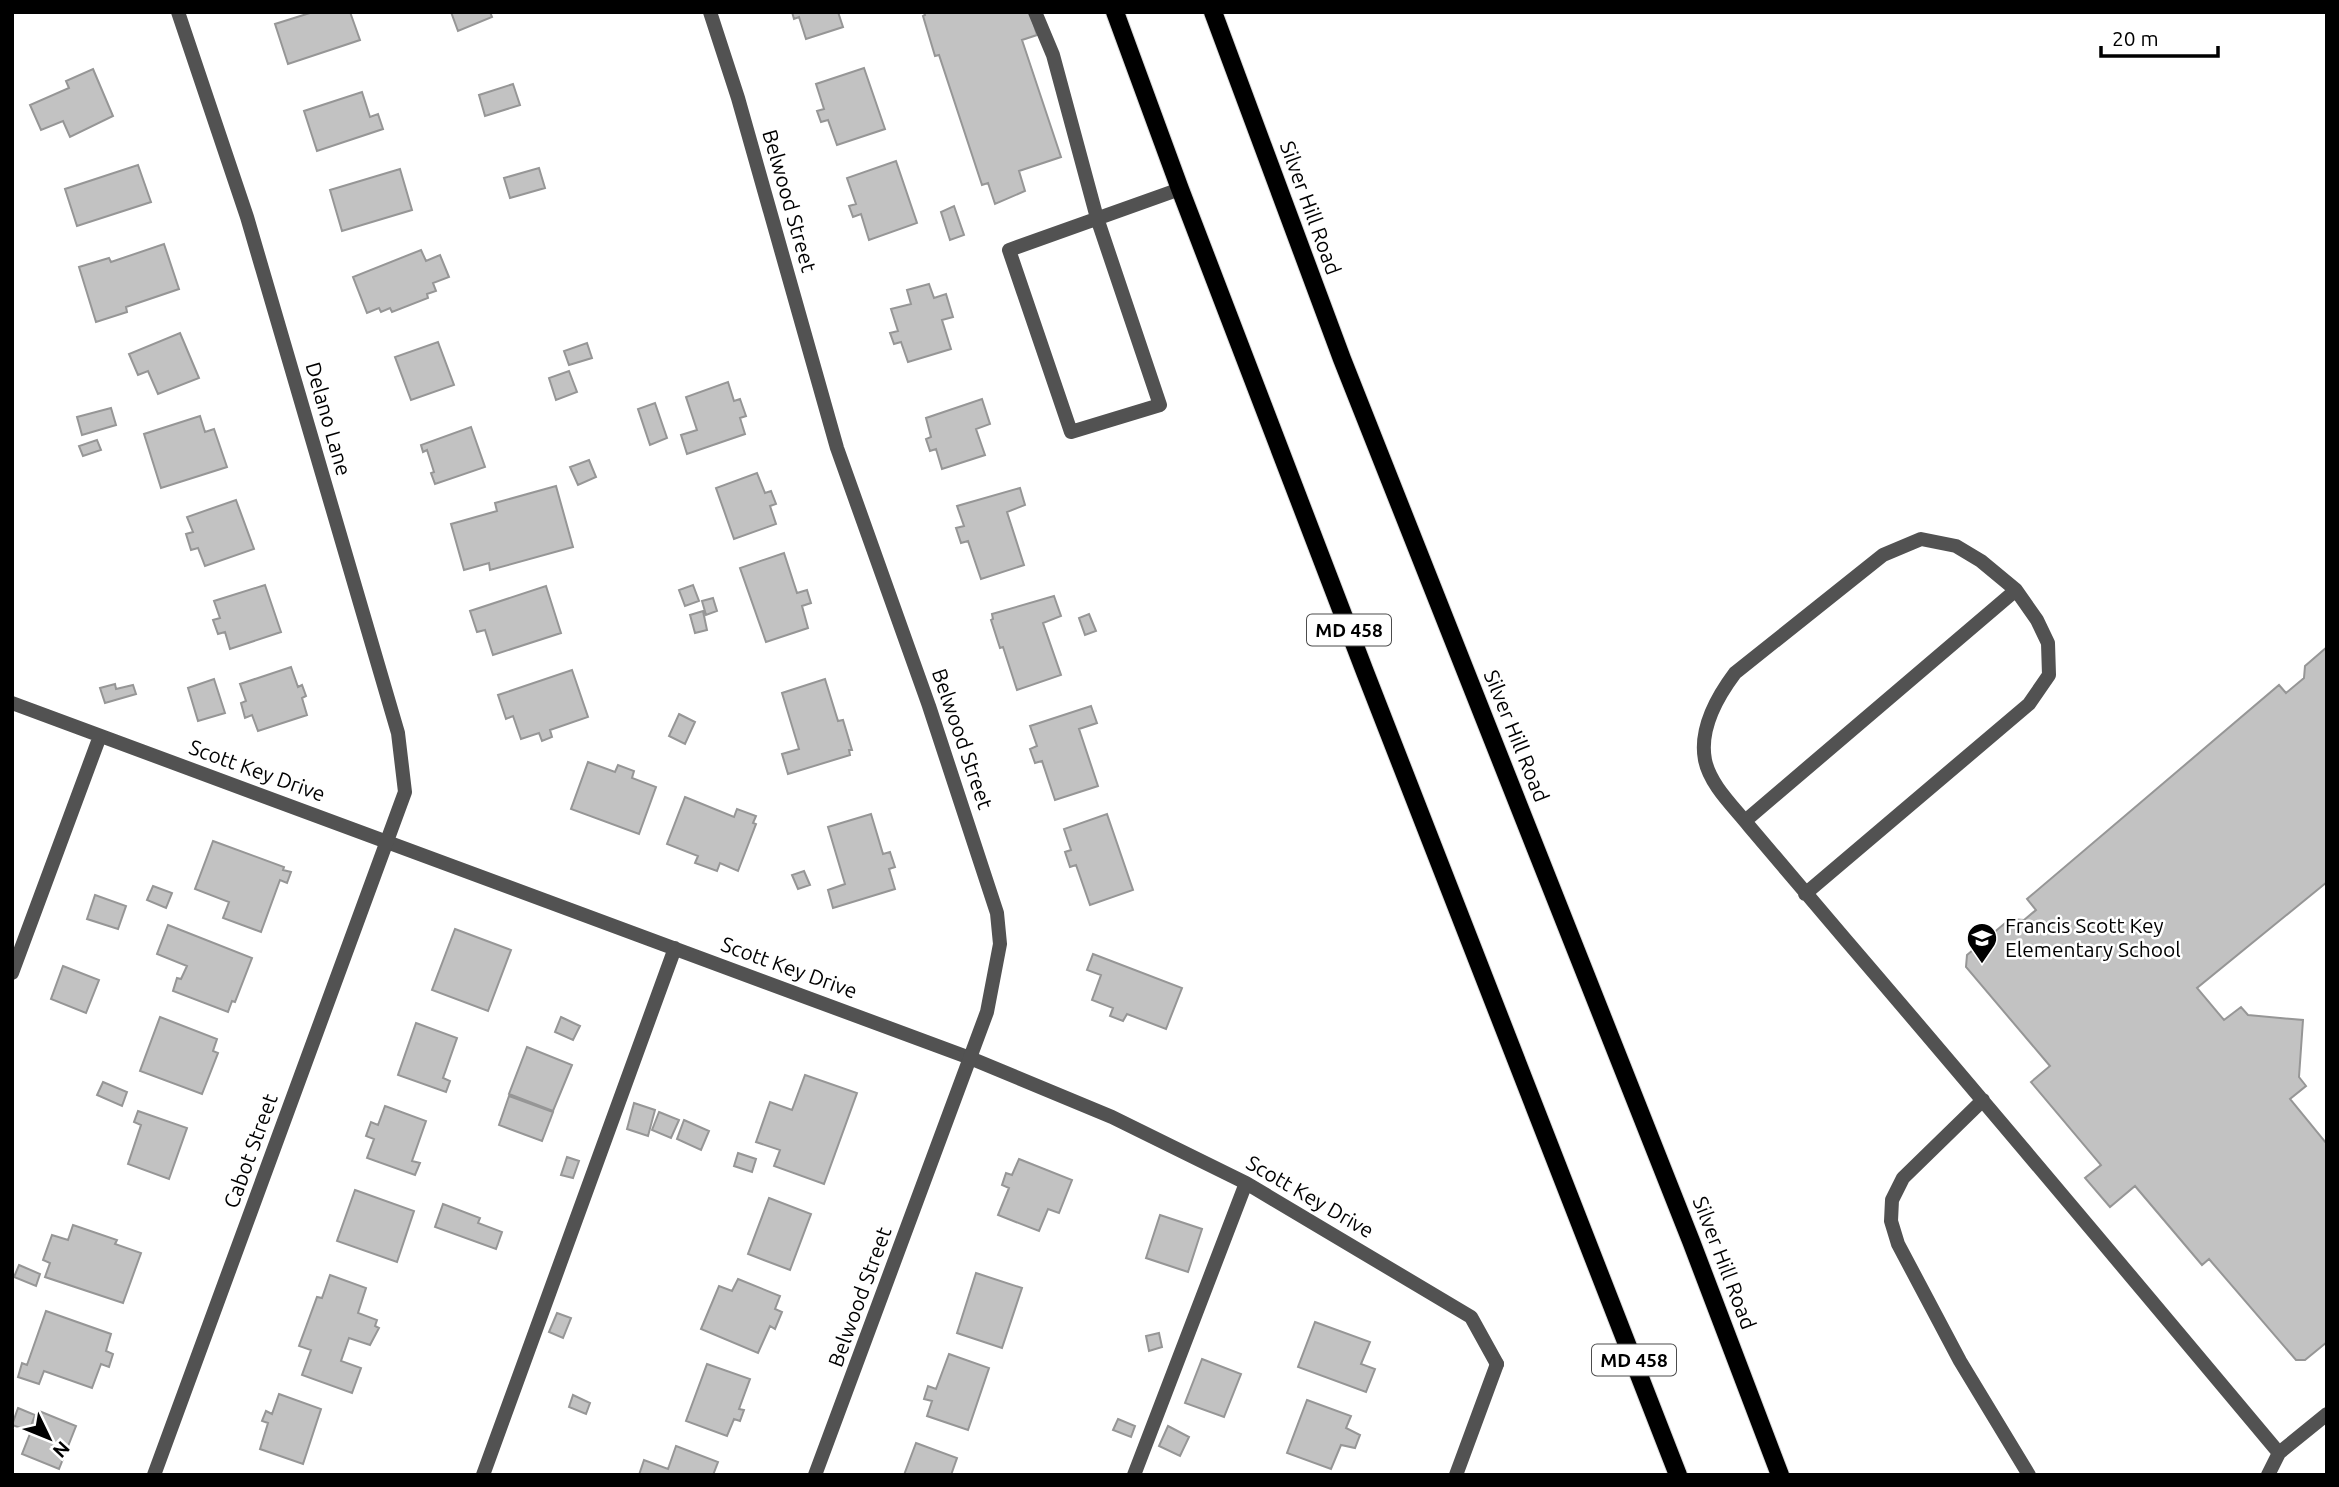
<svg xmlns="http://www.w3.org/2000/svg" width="2339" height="1487" viewBox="0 0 2339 1487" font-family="Ubuntu,sans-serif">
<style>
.building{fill:#c2c2c2;stroke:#969696;stroke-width:2}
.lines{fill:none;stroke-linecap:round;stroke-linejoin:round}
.primary-casing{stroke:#dbdbdb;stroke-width:20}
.lane{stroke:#525252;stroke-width:14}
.street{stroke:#525252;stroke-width:14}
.primary{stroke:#000;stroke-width:18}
.labels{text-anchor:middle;stroke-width:5;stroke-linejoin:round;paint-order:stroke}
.shield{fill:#fff;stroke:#4c4c4c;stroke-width:2}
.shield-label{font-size:19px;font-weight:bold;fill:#000}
.street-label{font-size:21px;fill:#000;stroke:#fff}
.poi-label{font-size:21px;fill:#000;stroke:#fff;text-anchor:start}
</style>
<rect width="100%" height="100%" fill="#fff"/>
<path class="building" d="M313 12H350L360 40 288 64 275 24Z
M451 12H490L492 17 458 31Z
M792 12H838L843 27 806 39 799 17 794 19Z
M924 12H1030L1037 35 1022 40 1061 157 1019 171 1025 191 995 204 988 183 982 185 939 55 935 56 923 16 925 15Z
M864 68 885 129 837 145 828 120 821 122 817 111 824 109 816 84Z
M93 69 113 116 70 137 63 121 41 130 30 105 69 88 66 81Z
M513 84 520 105 485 116 479 95Z
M362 92 370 117 378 114 383 129 317 151 304 111Z
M896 161 917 223 869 240 861 214 853 217 849 206 856 204 847 178Z
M138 165 151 202 77 226 65 189Z
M539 168 545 188 510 198 504 178Z
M400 169 412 210 342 231 330 190Z
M954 206 964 235 950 240 941 212Z
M164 244 179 289 126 307 127 312 96 322 79 267 109 258 111 262Z
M421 250 426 261 440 255 449 277 433 283 436 291 427 294 428 298 392 312 390 308 381 312 379 308 367 313 353 277Z
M929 284 934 298 946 294 953 317 942 320 951 349 908 362 901 342 894 344 890 333 898 331 891 309 911 304 907 290Z
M180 333 199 378 158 394 148 371 138 375 129 354Z
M438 342 454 385 411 400 395 357Z
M587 343 592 358 569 365 564 351Z
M569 371 577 392 556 400 549 378Z
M728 382 734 401 740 399 746 416 740 418 745 434 687 454 681 435 697 430 686 397Z
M982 399 990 424 976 429 985 455 942 469 936 449 930 451 926 439 931 437 926 418Z
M655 403 667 438 650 445 638 409Z
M111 408 116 425 82 435 77 417Z
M200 416 205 432 214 429 227 467 161 488 144 434Z
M471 427 485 467 435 484 431 473 434 472 427 450 423 452 421 445Z
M97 440 101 450 83 456 79 446Z
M589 460 596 477 578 485 570 467Z
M757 473 765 493 771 491 776 504 770 506 776 524 734 539 716 488Z
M556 486 573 547 490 570 489 563 464 570 451 524 497 511 495 503Z
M1020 488 1025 505 1007 512 1024 565 981 579 968 541 961 543 956 528 964 526 957 506Z
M236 500 254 549 205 566 198 548 191 550 186 534 193 532 187 517Z
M784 553 797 593 807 590 811 603 802 606 808 628 766 642 740 568Z
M265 585 281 632 230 649 225 632 218 634 213 620 220 618 214 601Z
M693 585 699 601 685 606 679 590Z
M546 586 561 633 493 655 485 630 477 632 470 611Z
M1054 596 1061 616 1043 623 1061 675 1017 690 1003 647 1000 648 991 620 993 619 992 614Z
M713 598 717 611 706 615 702 601Z
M703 611 707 630 695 633 690 615Z
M1089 614 1096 631 1085 635 1079 618Z
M2327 647V882L2197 988 2224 1020 2241 1007 2248 1015 2303 1020 2299 1077 2306 1086 2290 1099 2327 1144V1342L2305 1360H2296L2209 1259 2202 1265 2135 1186 2110 1207 2085 1178 2101 1165 2031 1082 2050 1066 1966 967 1967 955 2010 919 2024 920 2036 910 2027 899 2279 685 2286 693 2304 678 2305 666Z
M291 667 298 687 302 685 306 696 302 698 307 715 258 731 252 715 245 718 241 703 246 701 240 684Z
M572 670 588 717 550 730 552 737 542 741 539 733 521 739 513 716 506 719 498 695Z
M214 679 225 713 198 721 188 688Z
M825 679 838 721 843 720 852 750H849L850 755 788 774 782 754 799 749 782 693Z
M115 684 116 689 133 685 136 694 105 703 100 688Z
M1091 706 1097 723 1079 729 1098 786 1055 800 1042 761 1035 763 1030 749 1037 746 1030 726Z
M679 714 695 722 685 744 669 736Z
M588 762 615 772 618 765 634 771 632 778 656 787 639 834 571 809Z
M685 797 734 817 737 809 756 816 753 823 756 824 738 871 720 863 717 871 695 863 698 856 667 844Z
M871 814 883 854 890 852 895 867 889 869 895 889 833 908 828 890 845 884 828 827Z
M1107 814 1133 890 1090 905 1076 865 1070 867 1065 852 1071 850 1064 829Z
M213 841 284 867 283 870 291 872 287 883 280 880 261 932 223 918 229 902 195 889Z
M804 871 810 885 798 889 792 875Z
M153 886 172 893 166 908 147 900Z
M95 895 126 906 118 929 87 919Z
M168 925 252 958 235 1002 232 1001 228 1012 173 991 177 978 181 979 187 966 157 954Z
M455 929 511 950 488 1011 432 990Z
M1093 954 1182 988 1166 1029 1127 1014 1123 1021 1110 1016 1113 1008 1092 1000 1101 975 1087 970Z
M63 966 99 980 86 1013 51 999Z
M160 1017 217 1039 213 1051 218 1053 202 1094 140 1071Z
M561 1017 580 1026 573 1040 555 1032Z
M416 1023 457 1038 443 1078 450 1081 446 1092 398 1075Z
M527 1047 572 1065 553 1111 509 1094Z
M805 1075 857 1093 824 1184 774 1166 780 1150 756 1142 770 1102 792 1110Z
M103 1082 127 1092 122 1106 97 1095Z
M509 1096 553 1112 542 1141 499 1125Z
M634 1103 655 1110 648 1136 627 1129Z
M385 1106 426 1121 412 1161 420 1163 415 1175 367 1158 374 1139 366 1136 371 1122 378 1125Z
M138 1111 187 1128 169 1179 128 1164 141 1125 134 1122Z
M659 1112 679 1120 671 1138 652 1130Z
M684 1120 709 1131 701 1150 677 1139Z
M738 1153 756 1159 752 1172 734 1166Z
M567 1157 579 1161 573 1178 561 1175Z
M1019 1159 1072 1180 1059 1213 1048 1209 1039 1231 998 1215 1009 1188 1002 1185 1006 1173 1012 1175Z
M355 1190 414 1211 397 1262 337 1241Z
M769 1198 811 1214 790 1270 748 1254Z
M443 1204 480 1218 478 1223 502 1232 496 1249 435 1227Z
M1160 1215 1202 1229 1188 1272 1146 1258Z
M73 1225 117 1240 115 1244 141 1253 123 1303 45 1277 50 1263 43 1260 52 1235 68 1240Z
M19 1265 40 1274 36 1286 14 1277Z
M976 1273 1022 1288 1002 1348 957 1333Z
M330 1275 366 1288 358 1313 377 1320 375 1326 379 1328 370 1345 349 1338 341 1361 361 1368 352 1393 302 1375 311 1350 299 1346 317 1297 322 1298Z
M738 1279 780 1296 775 1309 782 1312 775 1329 770 1326 758 1353 701 1329 719 1286 732 1291Z
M46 1311 111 1334 106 1351 113 1354 109 1367 101 1364 92 1388 44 1371 39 1384 18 1377 22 1363 27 1365Z
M557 1313 571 1318 563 1338 549 1332Z
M1315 1322 1370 1342 1361 1364 1375 1369 1366 1392 1298 1367Z
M1159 1333 1162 1347 1149 1351 1146 1336Z
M949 1354 989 1368 968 1430 927 1416 932 1401 924 1399 928 1386 936 1389Z
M1202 1359 1241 1374 1224 1417 1185 1403Z
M707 1364 750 1379 739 1409 744 1410 740 1421 734 1419 727 1436 686 1421Z
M279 1394 321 1409 303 1464 260 1449 268 1423 262 1421 266 1411 272 1414Z
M573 1395 590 1403 586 1414 569 1407Z
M1307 1400 1351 1416 1346 1428 1360 1435 1355 1448 1341 1445 1331 1469 1287 1453Z
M18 1408 35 1415 29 1431 12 1425Z
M39 1411 76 1426 59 1469 22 1454Z
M1118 1419 1135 1426 1131 1437 1113 1430Z
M1168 1426 1189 1437 1180 1456 1159 1446Z
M916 1443 957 1458 951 1475H904Z
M676 1446 718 1462 713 1475H639L644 1460 668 1469Z"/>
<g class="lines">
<g class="primary-casing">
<path id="primary" d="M1115 12 1180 189 1365 672 1678 1475
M1213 12 1342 359 1691 1241 1780 1475"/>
</g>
<path class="lane" d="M1035 12 1053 55 1097 218 1160 405 1071 432 1009 250 1180 189
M12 703 970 1058 1112 1117 1246 1183 1471 1317 1497 1364
M1745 821 2016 590
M1805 894 2029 704 2049 675 2048 643 2037 620 2016 590 1981 561 1956 546 1921 539 1883 555 1735 673C1717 697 1699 729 1705 760 1710 785 1734 807 1749 826 1781 864 1813 901 1845 939 1991 1109 2135 1281 2279 1453L2268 1475
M12 973 100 736
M1983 1100 1903 1178 1892 1200 1891 1221 1898 1244 1960 1361 2029 1475
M2279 1453 2327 1414
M483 1475 675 948
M1134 1475 1246 1183"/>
<path class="street" d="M710 12 738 98 837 448 929 706 997 913 1000 944 987 1012 815 1475
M154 1475 405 792 398 733 247 217 178 12
M1456 1475 1497 1364"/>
<use href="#primary" class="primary"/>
</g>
<defs>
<g id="school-pin" transform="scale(1.575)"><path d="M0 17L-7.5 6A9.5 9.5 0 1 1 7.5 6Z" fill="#000" stroke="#fff"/><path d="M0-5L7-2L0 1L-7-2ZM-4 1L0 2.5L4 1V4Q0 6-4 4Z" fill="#fff"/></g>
</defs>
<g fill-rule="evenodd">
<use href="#school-pin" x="1982" y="938"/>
</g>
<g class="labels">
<g class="shield">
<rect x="1307" y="614.5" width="84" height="31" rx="5"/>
<rect x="1592" y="1344.5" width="84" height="31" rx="5"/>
</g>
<g class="shield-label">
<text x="1349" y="637">MD 458</text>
<text x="1634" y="1367">MD 458</text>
</g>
<g class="street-label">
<text transform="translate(789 201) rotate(74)" y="7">Belwood Street</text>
<text transform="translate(1310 208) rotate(70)" y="7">Silver Hill Road</text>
<text transform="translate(328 419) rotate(74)" y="7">Delano Lane</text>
<text transform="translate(1516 736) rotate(68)" y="7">Silver Hill Road</text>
<text transform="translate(962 739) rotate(71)" y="7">Belwood Street</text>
<text transform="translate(257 771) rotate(20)" y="7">Scott Key Drive</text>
<text transform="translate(789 968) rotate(20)" y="7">Scott Key Drive</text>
<text transform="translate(251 1151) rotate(-70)" y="7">Cabot Street</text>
<text transform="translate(1310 1197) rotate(30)" y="7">Scott Key Drive</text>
<text transform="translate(1724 1263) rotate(69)" y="7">Silver Hill Road</text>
<text transform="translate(860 1297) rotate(-70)" y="7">Belwood Street</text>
</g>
<g class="poi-label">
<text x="2005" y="933">Francis Scott Key<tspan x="2005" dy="24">Elementary School</tspan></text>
</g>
</g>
<rect width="2339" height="1487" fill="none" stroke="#000000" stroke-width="28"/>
<g transform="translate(49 1438) rotate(133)" stroke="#ffffff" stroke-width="5" paint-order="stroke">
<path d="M0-5L12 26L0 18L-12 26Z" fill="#000000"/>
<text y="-10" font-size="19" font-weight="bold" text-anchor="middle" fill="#000000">N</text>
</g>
<path d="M2101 46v10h117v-10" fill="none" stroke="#000000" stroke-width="3.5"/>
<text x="2112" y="46" font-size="21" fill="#000000" stroke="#ffffff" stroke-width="5" paint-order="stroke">20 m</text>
</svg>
